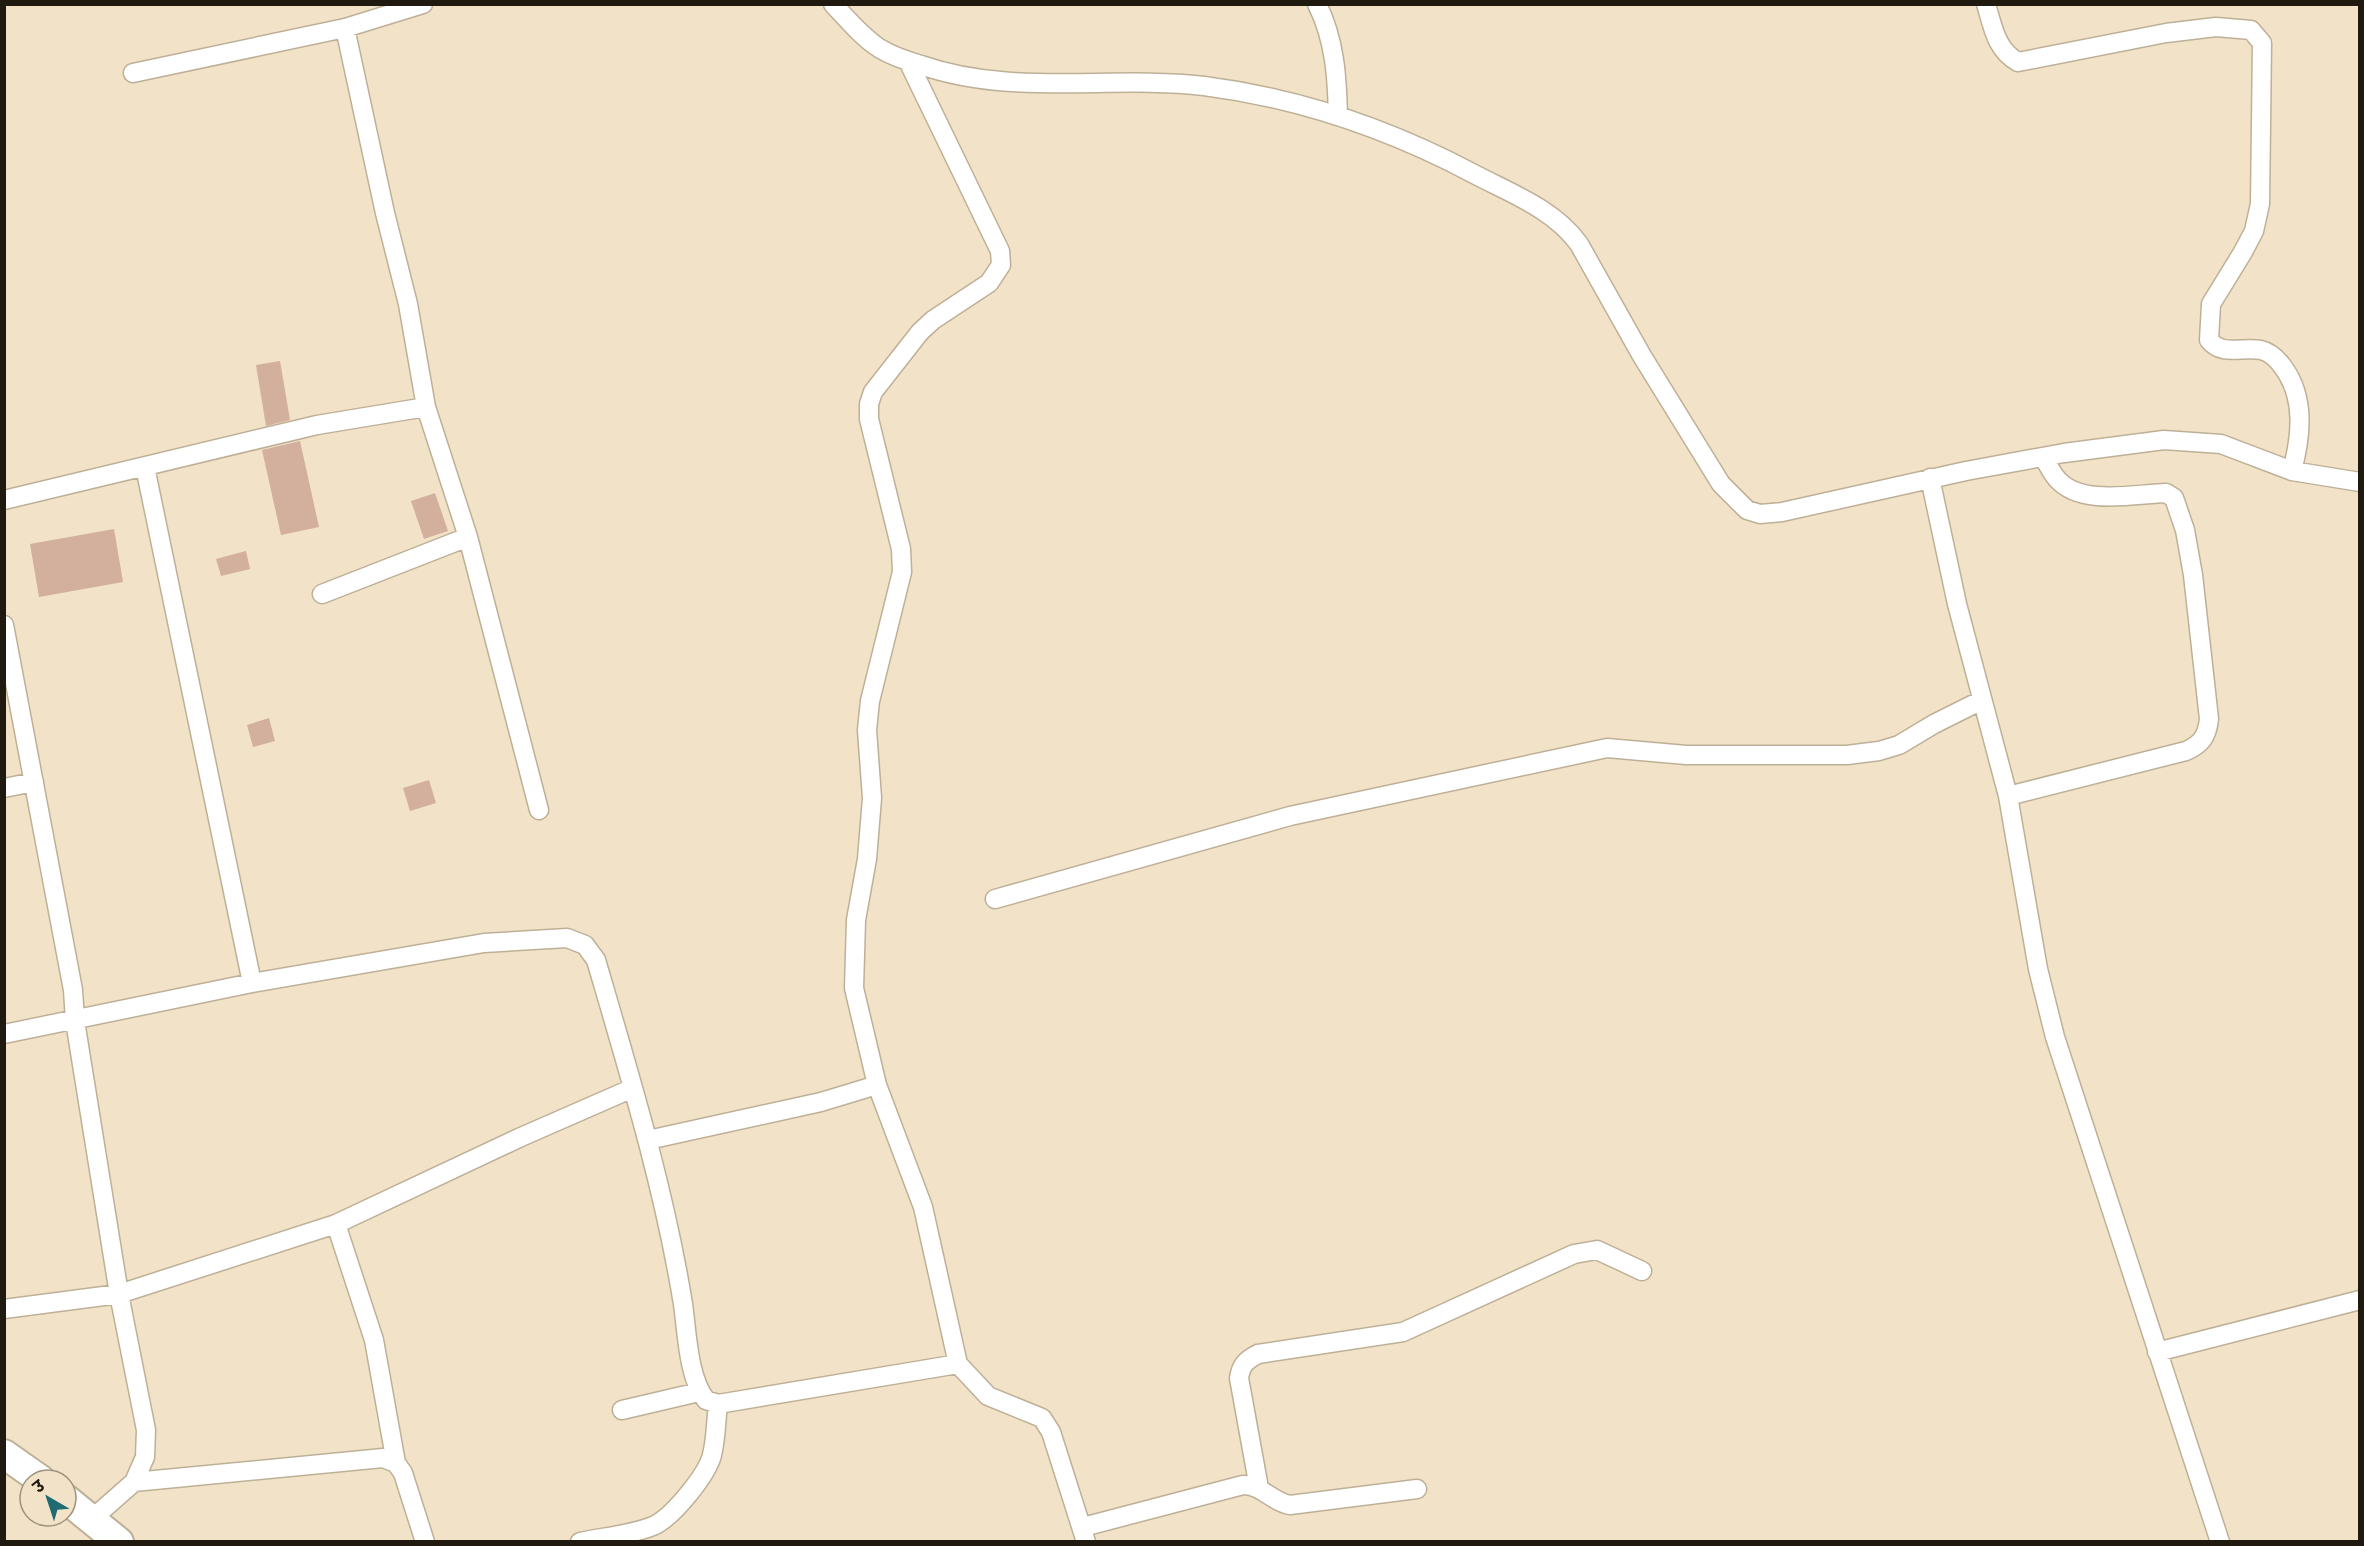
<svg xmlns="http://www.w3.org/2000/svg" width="2364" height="1546" viewBox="0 0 2364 1546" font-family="Poppins,'Noto Sans Devanagari',sans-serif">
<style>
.building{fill:#d3af9d}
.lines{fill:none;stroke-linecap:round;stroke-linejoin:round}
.street-casing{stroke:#beb097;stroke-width:21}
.primary-casing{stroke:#beb097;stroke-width:32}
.street{stroke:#fff;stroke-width:18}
.primary{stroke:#fff;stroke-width:28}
</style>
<rect width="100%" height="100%" fill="#f1e2c8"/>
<path class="building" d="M280 361 290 420 266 426 256 365Z
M300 441 319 527 281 535 262 450Z
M435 493 448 531 424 539 411 501Z
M114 529 123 582 39 597 30 544Z
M246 551 250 569 221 576 216 559Z
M269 718 275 741 253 747 247 725Z
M429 780 436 803 410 811 403 788Z"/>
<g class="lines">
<g class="street-casing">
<path id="street" d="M833 4C847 19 862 37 879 48 892 56 907 61 921 65 1013 97 1110 75 1204 86 1298 98 1391 130 1474 174 1510 193 1554 209 1579 244L1642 356 1721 484 1747 510 1760 514 1782 512 1966 471 2064 453 2164 440 2221 444 2292 471 2360 482
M1317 4C1335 40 1337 77 1338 116
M1986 4C1993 27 1996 50 2018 62L2166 33 2216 27 2251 30 2262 43 2260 204 2254 231 2243 252 2211 304 2209 340C2223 357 2242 346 2261 350 2270 352 2278 360 2283 367 2306 398 2301 437 2292 471
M345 28 385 213 408 304 426 407 468 537 539 810
M908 61 1000 251 1001 265 989 283 933 320 920 332 873 392 869 404V419L901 549 902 572 870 701 867 730 872 798 867 859 856 920 854 988 877 1085 923 1207 958 1364 988 1396 1042 1418 1051 1432 1086 1542
M133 73 345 28 423 4
M145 467 252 983
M1930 478 1957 604 2008 796 2038 969 2055 1037 2220 1542
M4 500 317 425 426 407
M322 594 468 537
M4 625 73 990 75 1021 119 1294 146 1430 145 1457 134 1482 92 1519
M4 788 34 782
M2008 796 2186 751C2202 744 2207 736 2209 719L2193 575 2185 530 2174 498 2166 493C2134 494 2082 506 2058 480 2052 474 2048 464 2043 457
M995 899 1290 816 1607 748 1686 755H1847L1879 751 1899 745 1934 724 1982 700
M4 1034 252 983 484 943 567 938 585 945 596 960C629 1073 664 1187 683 1304 687 1332 688 1378 706 1400L718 1404 958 1364
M648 1140 821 1102 877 1085
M336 1224 374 1340 396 1463
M4 1309 119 1294 336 1224 521 1137 633 1088
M2157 1352 2360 1300
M622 1410 699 1392
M134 1482 383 1458 396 1463 403 1473 425 1542
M1259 1488 1239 1378C1241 1365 1246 1360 1258 1354L1403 1332 1574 1254 1597 1250 1642 1271
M1083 1527 1243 1485C1262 1485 1272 1502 1290 1505L1417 1489
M580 1542C603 1537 631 1535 653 1526 672 1518 707 1475 712 1455 716 1439 716 1421 718 1404"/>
</g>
<g class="primary-casing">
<path id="primary" d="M4 1454 41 1480
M66 1499 119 1542"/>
</g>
<use href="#street" class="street"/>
<use href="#primary" class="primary"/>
</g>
<rect width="2364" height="1546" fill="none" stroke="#1f1910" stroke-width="12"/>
<g transform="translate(48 1498) rotate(321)"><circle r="28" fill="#f1e2c8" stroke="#9d927e" stroke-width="1.5"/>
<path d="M0-4.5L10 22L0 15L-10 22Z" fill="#206a74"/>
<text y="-9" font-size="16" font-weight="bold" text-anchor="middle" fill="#1f1910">उ</text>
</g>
</svg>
